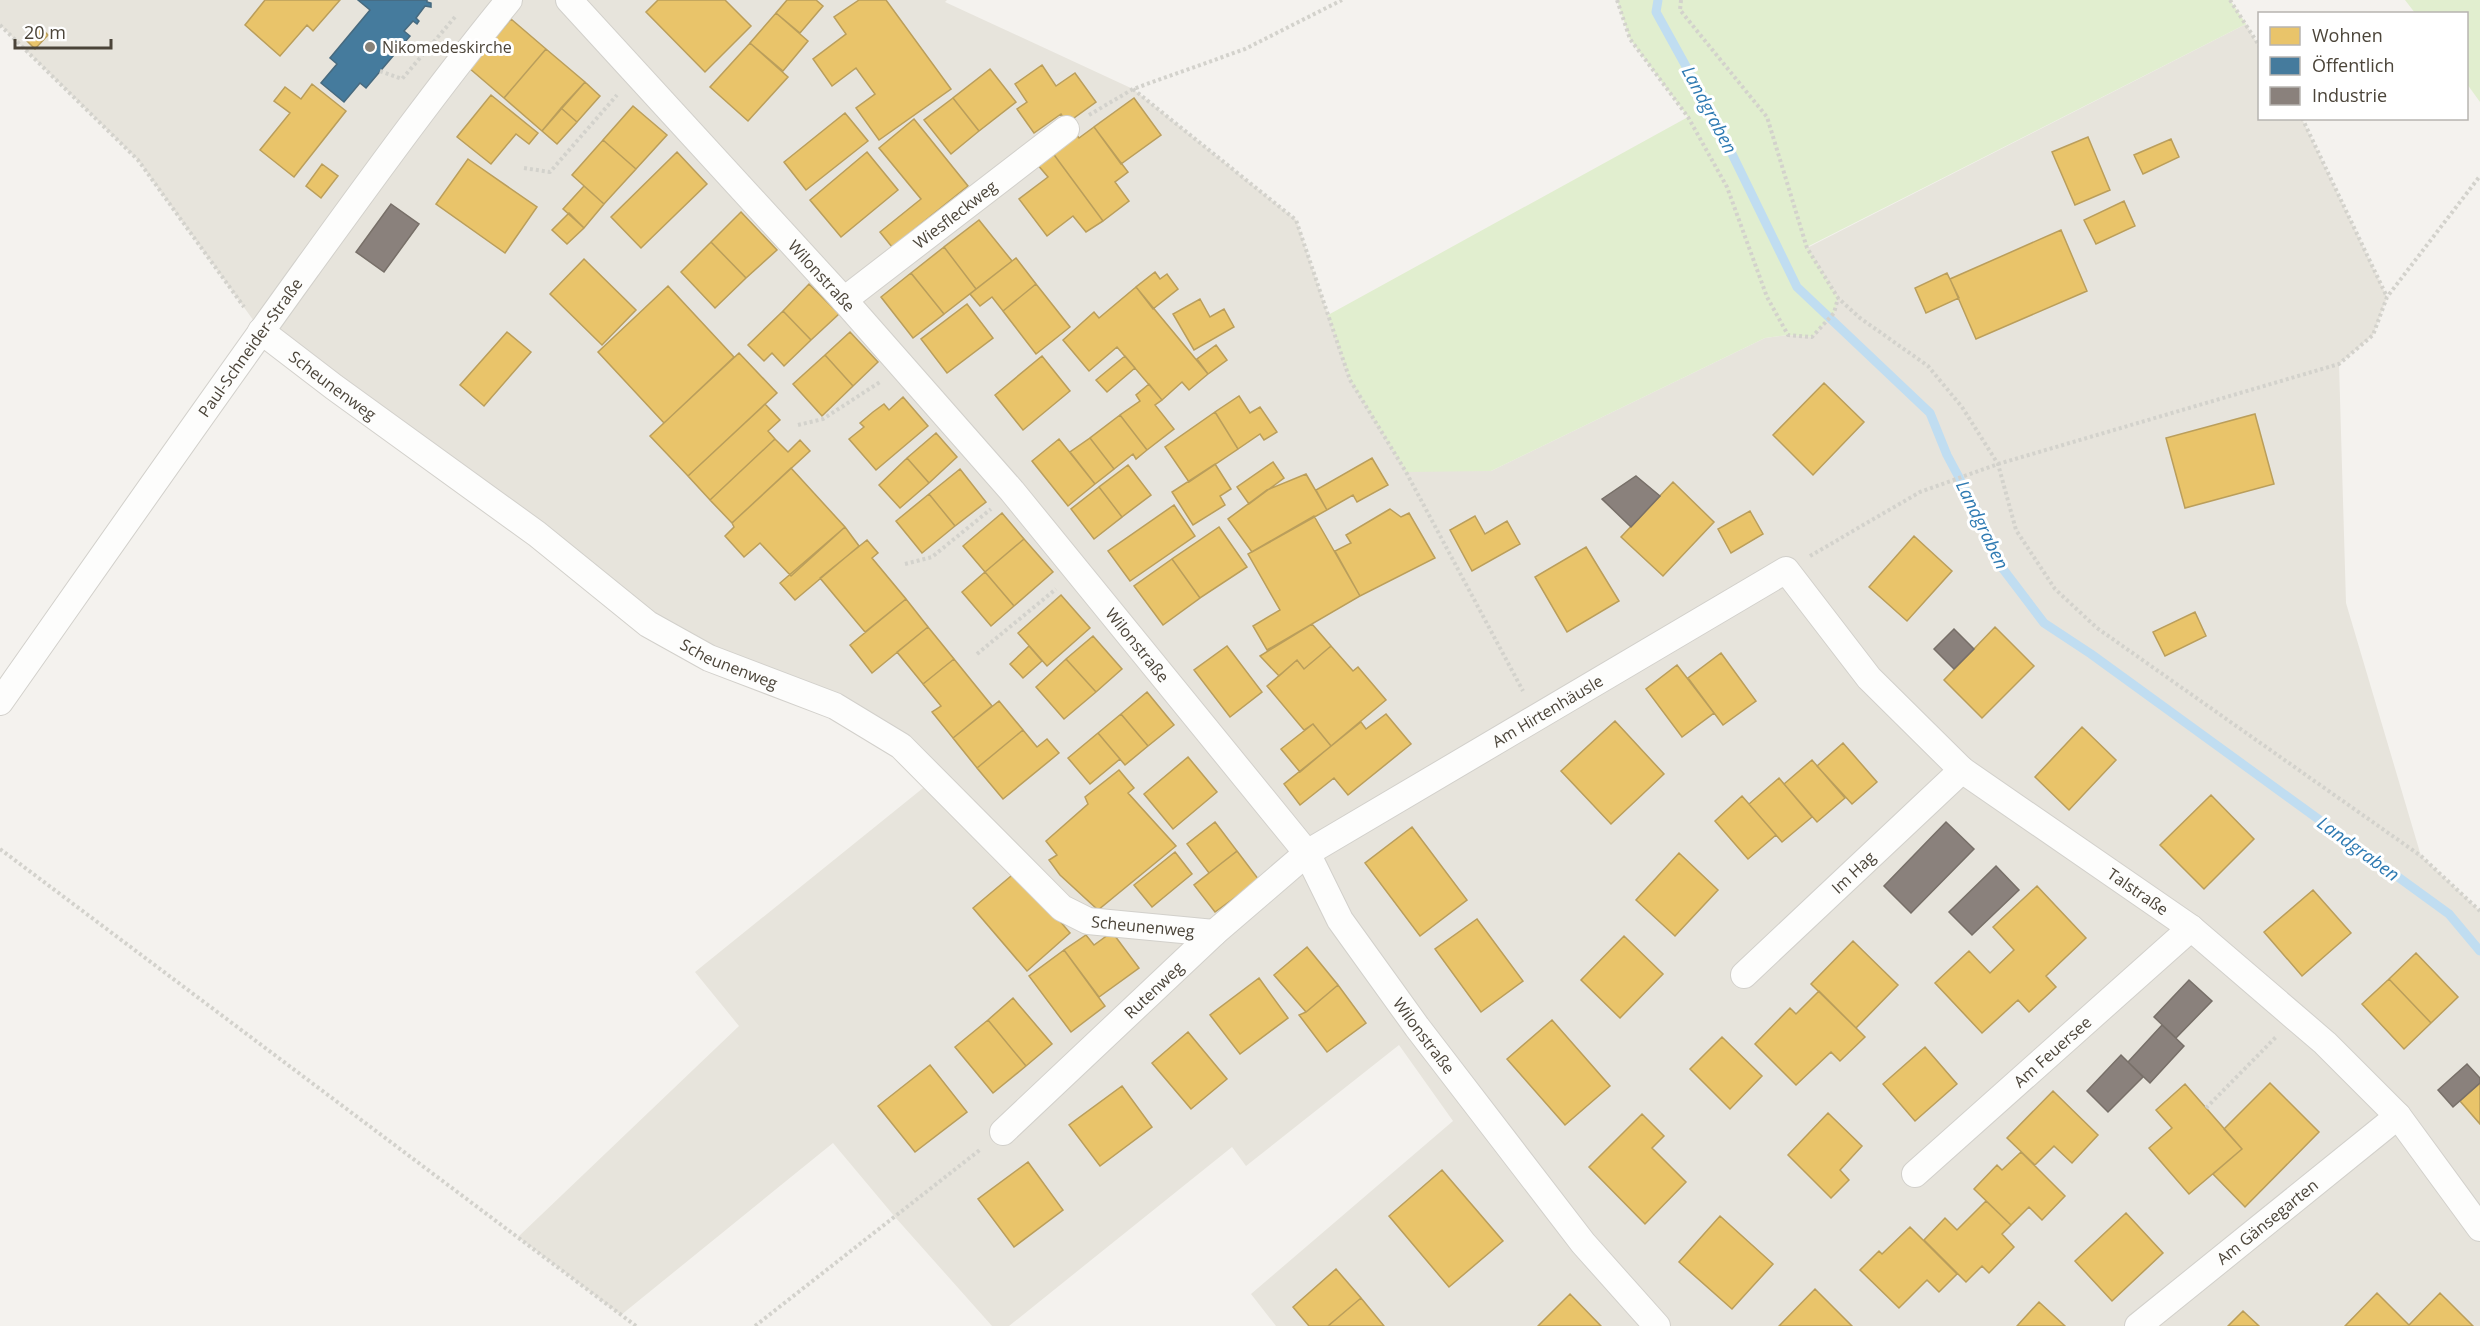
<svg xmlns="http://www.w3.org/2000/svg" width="2480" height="1326" viewBox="0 0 2480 1326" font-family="'Open Sans',sans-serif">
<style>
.residential{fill:#e7e4dc}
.green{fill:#e1eecf}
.homes{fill:#e9c46a;stroke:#ba9e5b;stroke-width:1.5}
.public{fill:#457b9d;stroke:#476a7f;stroke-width:1.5}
.industry{fill:#8a817c;stroke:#776f68;stroke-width:1.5}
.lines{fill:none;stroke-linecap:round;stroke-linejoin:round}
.stream{stroke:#c0ddf1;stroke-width:9}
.street-casing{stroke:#d2d0cb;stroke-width:28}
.path{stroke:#d3d2cc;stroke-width:4;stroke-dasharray:3 3;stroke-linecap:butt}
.street{stroke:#fdfdfc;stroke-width:26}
.poi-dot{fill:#868178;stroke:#fff;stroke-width:2}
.labels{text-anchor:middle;stroke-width:6;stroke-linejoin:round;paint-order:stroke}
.poi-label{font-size:16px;fill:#4b4439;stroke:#fff;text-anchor:start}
.street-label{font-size:16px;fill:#4b4439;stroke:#fff}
.water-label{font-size:18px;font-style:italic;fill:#2e7ab2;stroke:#fff}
</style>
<rect width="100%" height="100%" fill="#f4f2ee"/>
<path class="residential" d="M0 0H947L945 2 1133 89 1296 220 1350 380 1491 471 1765 338 1788 335 1812 337 1838 298 1807 248 2246 24 2259 47 2260 118 2302 119 2387 297 2373 335 2339 364 2346 603 2421 856 2480 911V1326H1276L1251 1294 1453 1121 1399 1045 1246 1166 1232 1147 1009 1326H992L895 1217 833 1143 621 1315 518 1237 739 1026 695 972 933 780 901 746 709 658 261 331 138 160 0 25Z"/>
<path class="green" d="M1617 0H2230L2246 24 1807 247 1838 298 1834 313 1812 337 1788 335 1765 338 1491 471 1406 472 1350 380 1328 315 1688 117 1630 39Z
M2405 0H2480V102L2467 84 2466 14 2415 13Z"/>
<path class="homes" d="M265 0H340L313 31 307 25 280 56 245 25Z
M658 0H725L751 26 705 72 646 12Z
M787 0H816L823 6 800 33 776 13Z
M859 0H886L951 89 879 140 856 108 875 94 856 68 832 86 813 59 846 34 834 17Z
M776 13 808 41 783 71 750 43Z
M511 19 546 49 504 98 469 68Z
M38 25 48 35 35 49 25 39Z
M750 43 788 77 748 121 710 87Z
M546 49 585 82 542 131 504 98Z
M1042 65 1056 86 1075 73 1096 102 1067 123 1061 114 1034 133 1017 109 1027 102 1015 84Z
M990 69 1016 102 979 131 953 98Z
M585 82 600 96 577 122 561 108Z
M312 84 346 111 294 177 260 150 290 113 274 101 285 87 301 99Z
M491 95 538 133 529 144 516 134 491 164 457 137Z
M953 98 979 131 951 154 924 120Z
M1134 98 1161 135 1121 164 1094 127Z
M633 106 667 135 636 169 603 140Z
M561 108 577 122 557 144 542 131Z
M845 113 868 141 806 190 784 162Z
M914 119 968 186 892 247 880 232 921 199 879 148Z
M1094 127 1128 172 1115 182 1129 201 1103 221 1052 152 1076 134 1079 138Z
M2088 137 2110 190 2075 205 2052 152Z
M2171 139 2179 157 2143 174 2134 155Z
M603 140 636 169 604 204 572 175Z
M677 152 707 184 641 248 611 217Z
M867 152 898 190 841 237 810 200Z
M1052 152 1103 221 1086 232 1073 216 1047 236 1019 199 1048 177 1037 164Z
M468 159 537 207 505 253 436 204Z
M322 164 338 176 321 198 306 186Z
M584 186 604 204 584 228 563 209Z
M2124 201 2135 226 2096 244 2084 220Z
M741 212 777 250 746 278 711 242Z
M569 213 584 228 567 244 552 230Z
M979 220 1012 261 976 289 944 247Z
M2061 230 2087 291 1976 339 1950 279Z
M711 242 746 278 715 308 681 272Z
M944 247 976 289 944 314 911 273Z
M1016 258 1036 284 1003 311 992 297 980 306 970 294Z
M584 259 636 310 602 345 550 294Z
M1155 272 1160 279 1167 274 1178 289 1153 309 1136 287Z
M911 273 944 314 913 338 881 297Z
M1947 273 1959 298 1926 313 1915 288Z
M809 284 839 314 811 340 783 311Z
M1036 284 1070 327 1036 354 1003 311Z
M668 286 734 357 664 423 598 352Z
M1136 287 1208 374 1189 390 1182 382 1162 400 1117 347 1089 371 1063 340 1094 312 1099 318Z
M1200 299 1210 317 1224 309 1234 327 1194 350 1173 314Z
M967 304 993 338 947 373 921 339Z
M783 311 811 340 784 366 772 353 764 361 748 345Z
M507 332 531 352 484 406 460 385Z
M850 332 878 362 853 386 825 355Z
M1216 345 1227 360 1208 374 1197 359Z
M739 353 777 393 688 476 650 436Z
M825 355 853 386 822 416 793 384Z
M1042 356 1070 391 1023 430 995 395Z
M1125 356 1135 368 1107 392 1096 380Z
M1824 383 1864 422 1813 475 1773 435Z
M1149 384 1162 400 1155 405 1174 429 1147 450 1120 415 1140 401 1136 395Z
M1239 396 1250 413 1260 407 1277 432 1264 440 1260 434 1238 449 1215 412Z
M903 397 928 426 876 470 849 439 864 427 860 423 873 412 884 404 889 410Z
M765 404 780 420 768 431 775 439 710 500 688 476Z
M1215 412 1238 449 1189 482 1165 447Z
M2255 414 2274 484 2185 508 2166 438Z
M1120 415 1147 450 1136 459 1133 454 1114 469 1090 438Z
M936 433 957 457 929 483 907 458Z
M1090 438 1114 469 1095 484 1070 452Z
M775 439 788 452 800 440 810 451 732 523 710 500Z
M1059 439 1095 484 1068 506 1032 461Z
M907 458 929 483 900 508 879 485Z
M1372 458 1388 485 1357 502 1353 495 1327 510 1316 490Z
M1273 462 1284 478 1249 504 1237 487Z
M1215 464 1231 489 1220 496 1225 505 1193 525 1172 492Z
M1128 465 1151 495 1122 517 1099 487Z
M791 468 845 527 791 576 760 543 744 557 725 536 734 527 732 523Z
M960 469 986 502 955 526 929 494Z
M1306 474 1327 510 1252 552 1228 519 1267 490Z
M1673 482 1714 522 1663 576 1621 537Z
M1099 487 1122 517 1094 539 1071 509Z
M929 494 955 526 922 553 896 521Z
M1174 505 1195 536 1130 581 1108 551Z
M1390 509 1401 517 1409 513 1435 558 1360 596 1335 551 1351 543 1346 535Z
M1750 511 1763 534 1731 553 1718 529Z
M1002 513 1024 539 985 572 963 546Z
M1314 516 1360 596 1267 650 1253 626 1280 610 1248 554Z
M1475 516 1485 534 1507 521 1520 544 1472 571 1450 530Z
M845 527 859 546 795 600 780 583Z
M1219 527 1247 567 1200 598 1172 559Z
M1914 536 1952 571 1907 621 1869 587Z
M1024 539 1053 572 1014 606 985 572Z
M867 540 878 553 872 558 906 599 865 632 820 578Z
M1586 547 1619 601 1567 632 1535 577Z
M1172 559 1200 598 1163 625 1134 586Z
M985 572 1014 606 991 626 962 592Z
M1061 595 1090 628 1047 666 1018 633Z
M906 599 928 627 872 673 850 645Z
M2195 612 2206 636 2165 656 2153 632Z
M1312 624 1331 646 1304 669 1297 660 1279 676 1260 656Z
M928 627 954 659 923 684 897 652Z
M1995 627 2034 666 1982 718 1944 680Z
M1093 636 1122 669 1096 692 1066 659Z
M1029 646 1042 661 1023 678 1010 664Z
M1227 646 1262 692 1230 717 1194 670Z
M1331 646 1353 671 1358 667 1386 700 1331 746 1313 724 1304 730 1267 686 1297 660 1304 669Z
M1721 653 1756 701 1723 725 1688 678Z
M954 659 992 706 953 738 932 712 941 706 923 684Z
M1066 659 1096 692 1064 719 1036 687Z
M1677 665 1714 713 1682 737 1646 689Z
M1147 692 1174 725 1148 746 1121 714Z
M999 701 1023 730 977 768 953 738Z
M1121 714 1148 746 1125 765 1098 733Z
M1386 714 1411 744 1348 795 1334 778 1300 805 1284 784 1361 722 1366 729Z
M1615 721 1664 774 1611 824 1561 771Z
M1313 724 1331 746 1300 772 1281 749Z
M2082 727 2116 760 2069 810 2035 777Z
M1023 730 1037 747 1047 739 1059 753 1003 799 977 768Z
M1098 733 1120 759 1090 784 1068 758Z
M1843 743 1877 782 1852 804 1817 766Z
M1188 757 1217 792 1173 829 1144 794Z
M1812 760 1845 798 1817 822 1784 784Z
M1119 770 1134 788 1128 793 1176 846 1098 910 1060 875 1049 860 1057 855 1046 841 1088 804 1085 797Z
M1779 778 1812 817 1782 842 1749 804Z
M2211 795 2254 839 2204 889 2160 845Z
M1742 796 1776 835 1748 859 1715 821Z
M1215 822 1237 851 1209 873 1187 844Z
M1412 827 1467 900 1420 936 1365 863Z
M1237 851 1259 880 1215 912 1194 885Z
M1175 852 1192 874 1152 907 1134 885Z
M1679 853 1718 890 1675 936 1636 900Z
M1017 871 1070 933 1027 971 973 908Z
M2037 886 2086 938 2046 976 2056 987 2029 1012 2018 1000 1982 1033 1935 983 1969 951 1990 973 2014 950 1993 927Z
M2313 890 2351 933 2302 976 2264 932Z
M1477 919 1523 981 1481 1012 1435 949Z
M1112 932 1139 968 1099 997 1064 950 1086 935 1094 945Z
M1624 936 1663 974 1620 1018 1581 980Z
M1853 941 1898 985 1856 1028 1811 984Z
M1307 947 1338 985 1306 1012 1274 975Z
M1064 950 1105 1006 1071 1032 1029 976Z
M2416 953 2458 997 2431 1023 2389 979Z
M1259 978 1288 1018 1240 1054 1210 1015Z
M2389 979 2431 1023 2404 1049 2362 1004Z
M1338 985 1366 1023 1327 1052 1299 1015 1306 1012Z
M1819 991 1865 1037 1840 1061 1831 1052 1796 1085 1755 1044 1790 1008 1796 1014Z
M1013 998 1052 1044 1026 1066 988 1020Z
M988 1020 1026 1066 993 1093 955 1047Z
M1552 1020 1610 1086 1565 1125 1507 1059Z
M1188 1032 1227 1079 1191 1109 1152 1063Z
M1722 1037 1762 1076 1730 1109 1690 1069Z
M1925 1047 1957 1084 1915 1121 1883 1084Z
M930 1065 967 1112 915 1152 878 1106Z
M2270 1083 2319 1132 2245 1207 2213 1174 2242 1149 2224 1129Z
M2480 1083V1124L2460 1101Z
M2185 1084 2242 1149 2189 1194 2149 1148 2172 1128 2156 1110Z
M1122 1086 1152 1127 1100 1166 1069 1125Z
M2053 1091 2098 1135 2072 1163 2054 1146 2035 1165 2007 1138Z
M1828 1113 1862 1146 1840 1170 1849 1180 1831 1198 1788 1155Z
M1642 1114 1664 1136 1652 1148 1686 1182 1645 1224 1589 1167Z
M2021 1152 2065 1196 2042 1220 2029 1207 2011 1225 1974 1189 1997 1165 2002 1170Z
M1028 1162 1063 1210 1014 1247 978 1199Z
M1442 1170 1503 1241 1449 1287 1389 1216Z
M1986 1201 2011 1225 2002 1234 2014 1247 1989 1273 1982 1266 1966 1282 1924 1240 1945 1218 1957 1230Z
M2126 1213 2163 1253 2112 1301 2075 1261Z
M1720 1216 1773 1264 1732 1309 1679 1262Z
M1910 1227 1957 1274 1939 1292 1927 1280 1899 1308 1860 1270 1879 1251 1882 1254Z
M1336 1269 1361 1298 1328 1326H1309L1293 1307Z
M1815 1289 1852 1326H1779Z
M2377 1293 2409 1325 2440 1293 2473 1326H2345Z
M1570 1294 1601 1326H1538Z
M1361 1298 1384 1326H1328Z
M2039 1302 2065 1326H2017Z
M2243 1311 2259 1326H2228Z"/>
<path class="public" d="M358 0H427V2L431 3V7L425 6 416 18 419 21 417 24 413 21 404 31 410 36 366 88 360 83 344 102 321 83 337 64 330 58 370 10Z"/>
<path class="industry" d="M391 204 419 224 384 272 356 252Z
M1636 476 1660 496 1631 527 1602 499Z
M1954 629 1974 649 1954 669 1934 649Z
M1946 822 1974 849 1911 913 1884 886Z
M1996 866 2019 890 1972 935 1949 912Z
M2189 980 2212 1001 2176 1038 2154 1017Z
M2162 1025 2184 1046 2150 1083 2128 1062Z
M2121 1055 2143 1077 2108 1112 2087 1091Z
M2467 1064 2480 1078V1083L2453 1107 2438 1090Z"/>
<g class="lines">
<path class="stream" d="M1658 0 1656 12 1714 117 1797 287 1930 413 1947 455 1978 513 2000 565 2044 623 2091 654 2449 914 2480 951"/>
<g class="street-casing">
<g id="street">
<path id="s1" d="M569 0 844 300 1012 491 1307 853 1340 920 1417 1027 1583 1243 1657 1326"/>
<path id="s2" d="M844 300 1066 129"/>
<path id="s3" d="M261 331 334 387 537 534 648 624 709 658 835 706 901 746 1062 908 1088 921 1214 933"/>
<path id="s4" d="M0 702C102 557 203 412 307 268 373 177 438 87 509 0"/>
<path id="s5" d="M1744 975 1962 770"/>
<path id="s6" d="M1003 1132 1214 933 1307 853 1786 570 1869 678 1962 770 2191 928 2325 1043 2398 1116 2480 1228"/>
<path id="s7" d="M1915 1174 2191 928"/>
<path id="s8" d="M2138 1326 2398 1116"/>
</g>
</g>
<path class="path" d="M1617 0 1630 39 1688 117 1727 187 1767 297 1788 335 1812 337 1834 313 1838 298
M1681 0 1680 10 1767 117 1807 248 1838 298 1860 318 1928 366 1962 407 1998 464 2016 530 2055 589 2097 628 2421 856 2480 911
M2230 0 2260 47
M0 25 138 160 244 307
M380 71 402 79 455 17
M1133 89 1296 220 1350 380 1406 472 1523 691
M1089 115 1133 89 1245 49 1342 0
M2302 118 2387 297
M524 168 550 172 617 95
M798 425 823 419 880 382
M1810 556 1920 492 1998 464 2339 364 2373 335 2387 297 2480 176
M905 564 932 557 991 509
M977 654 1056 589
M0 849 636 1326
M2206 1108 2276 1037
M755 1326 981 1149"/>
<use href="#street" class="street"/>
</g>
<circle class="poi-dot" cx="370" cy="47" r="6"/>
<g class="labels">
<g class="poi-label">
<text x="382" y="53">Nikomedeskirche</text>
</g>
<g class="street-label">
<text dy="6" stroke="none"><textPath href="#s2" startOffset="140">Wiesfleckweg</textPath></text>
<text dy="6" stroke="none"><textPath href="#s1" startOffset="374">Wilonstraße</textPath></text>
<text dy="6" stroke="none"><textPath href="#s4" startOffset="434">Paul-Schneider-Straße</textPath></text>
<text dy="6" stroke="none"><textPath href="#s3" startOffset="90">Scheunenweg</textPath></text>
<text dy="6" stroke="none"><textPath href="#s1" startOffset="860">Wilonstraße</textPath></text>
<text dy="6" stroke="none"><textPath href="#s3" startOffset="576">Scheunenweg</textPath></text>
<text dy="6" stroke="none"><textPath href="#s6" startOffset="692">Am Hirtenhäusle</textPath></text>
<text dy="6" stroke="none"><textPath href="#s5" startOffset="150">Im Hag</textPath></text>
<text dy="6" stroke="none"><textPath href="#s6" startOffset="1450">Talstraße</textPath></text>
<text dy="6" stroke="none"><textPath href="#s3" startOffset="1080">Scheunenweg</textPath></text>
<text dy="6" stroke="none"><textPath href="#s6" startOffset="207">Rutenweg</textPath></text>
<text dy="6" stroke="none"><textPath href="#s1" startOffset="1346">Wilonstraße</textPath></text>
<text dy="6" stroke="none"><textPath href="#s7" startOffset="184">Am Feuersee</textPath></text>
<text dy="6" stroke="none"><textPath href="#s8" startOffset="166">Am Gänsegarten</textPath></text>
</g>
<g class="water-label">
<text transform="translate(1709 110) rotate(62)" y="6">Landgraben</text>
<text transform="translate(1982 525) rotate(64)" y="6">Landgraben</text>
<text transform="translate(2358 849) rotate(36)" y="6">Landgraben</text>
</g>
</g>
<rect x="2258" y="12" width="210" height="108" fill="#ffffff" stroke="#b7b4b0" stroke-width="1.5"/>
<rect x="2270" y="27" width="30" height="18" fill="#e9c46a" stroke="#b7b4b0" stroke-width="1.5"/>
<text x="2312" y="42" font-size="18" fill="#4b4439">Wohnen</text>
<rect x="2270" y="57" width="30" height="18" fill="#457b9d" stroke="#b7b4b0" stroke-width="1.5"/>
<text x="2312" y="72" font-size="18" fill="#4b4439">Öffentlich</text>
<rect x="2270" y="87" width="30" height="18" fill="#8a817c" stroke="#b7b4b0" stroke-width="1.5"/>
<text x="2312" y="102" font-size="18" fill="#4b4439">Industrie</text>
<path d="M15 39v9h96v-9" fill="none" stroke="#4b4439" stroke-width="3"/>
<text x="24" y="39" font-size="18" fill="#4b4439" stroke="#ffffff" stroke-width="4.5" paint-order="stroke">20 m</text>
</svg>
